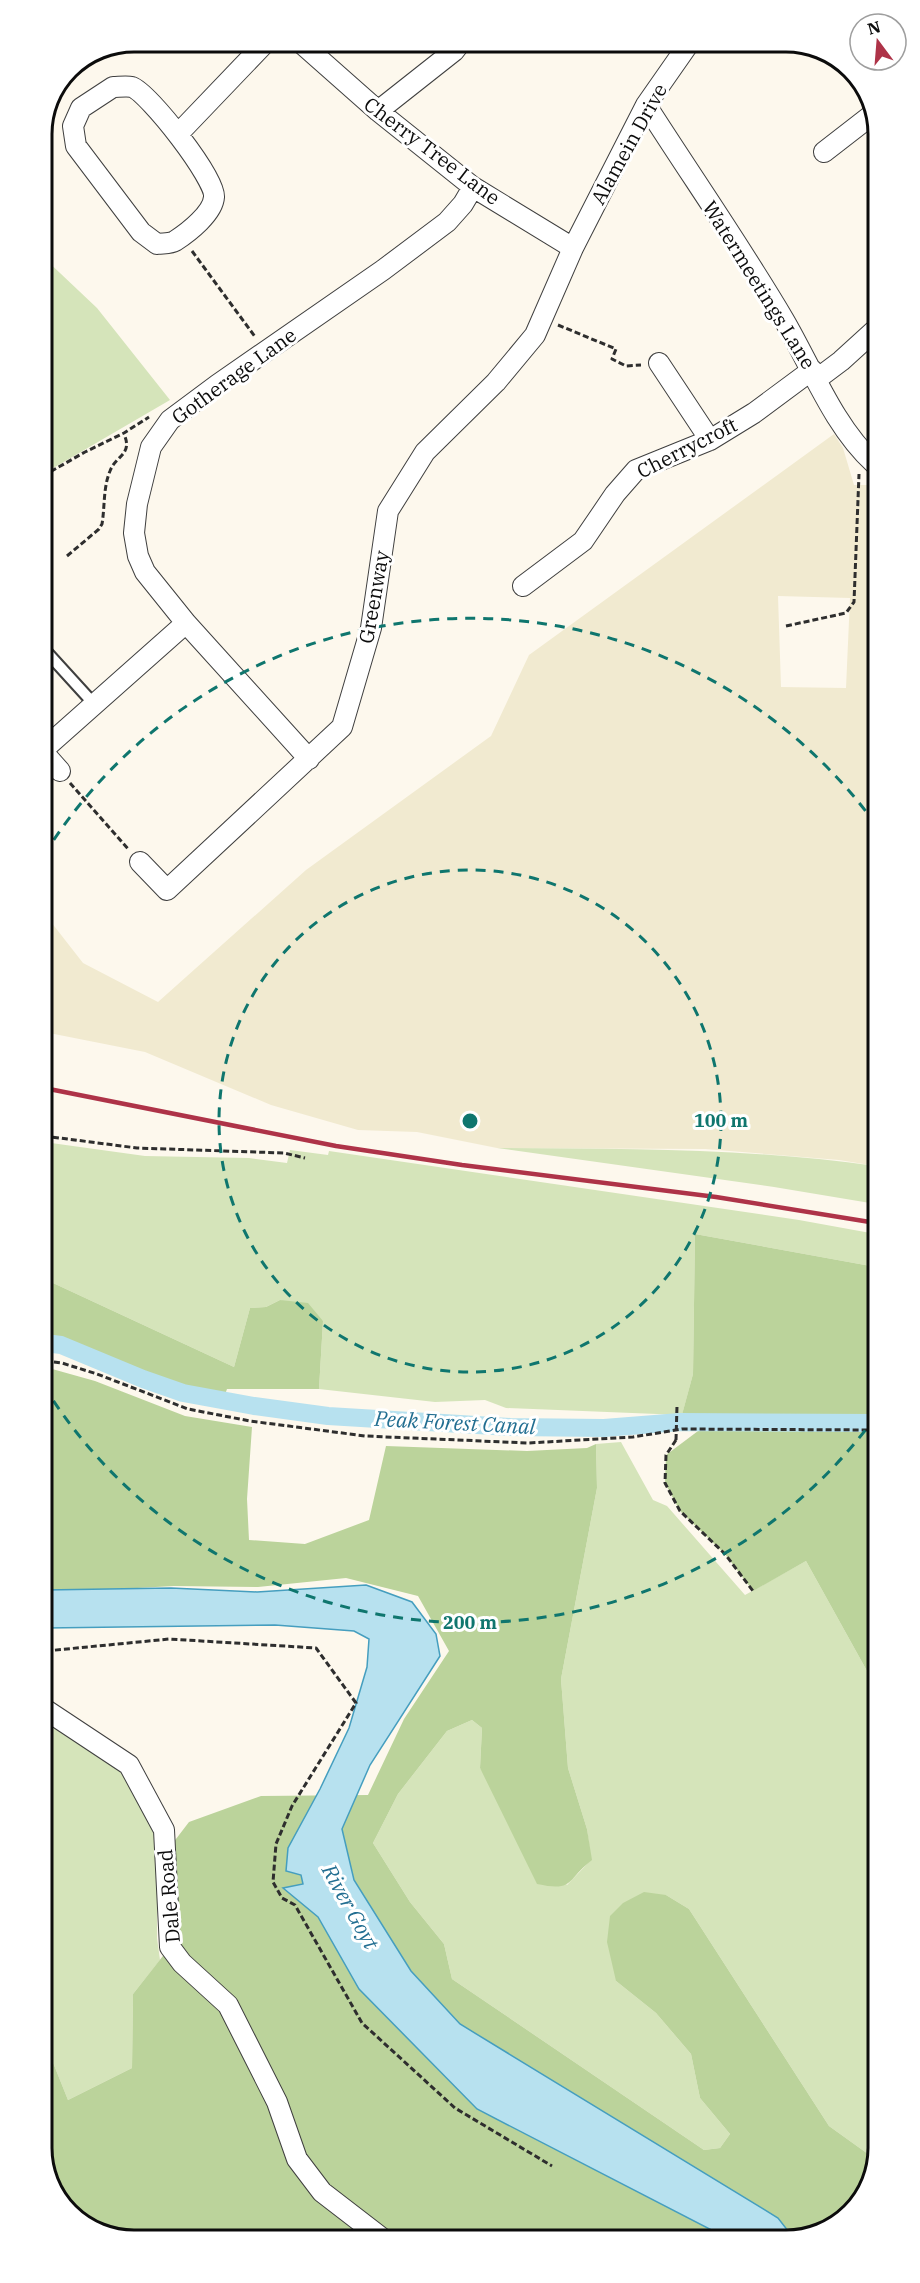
<svg xmlns="http://www.w3.org/2000/svg" width="920" height="2283" viewBox="0 0 920 2283" font-family="'IBM Plex Serif',serif">
<style>
.farmland{fill:#f1ead0;fill-rule:evenodd}
.green{fill:#d5e4ba}
.forest{fill:#bbd39b}
.water{fill:#b7e1ef;stroke:#459ebf;stroke-width:1.5}
.lines{fill:none;stroke-linecap:round;stroke-linejoin:round}
.canal{stroke:#b7e1ef;stroke-width:18}
.service-casing{stroke:#3f3f3f;stroke-width:14}
.minor-casing{stroke:#3f3f3f;stroke-width:22}
.path{stroke:#2e2e2e;stroke-width:3;stroke-dasharray:6 3;stroke-linecap:butt}
.service{stroke:#fff;stroke-width:10}
.minor{stroke:#fff;stroke-width:20}
.rail{stroke:#ae3348;stroke-width:4.5}
.path-bridge{stroke:#2e2e2e;stroke-width:3;stroke-dasharray:6 3;stroke-linecap:butt}
.ring{fill:none;stroke:#0f766e;stroke-width:3;stroke-dasharray:10 8}
.labels{text-anchor:middle;stroke-width:6;stroke-linejoin:round;paint-order:stroke}
.street-label{font-size:20px;fill:#0c0c0c;stroke:#fff}
.water-label{font-size:21px;font-style:italic;fill:#226e91;stroke:#fff}
.rim{fill:none;stroke:#0c0c0c;stroke-width:3}
.centre{fill:#0f766e;stroke:#fff;stroke-width:3}
.ring-label{font-size:18px;text-anchor:middle;font-weight:bold;fill:#0f766e;stroke:#fff;stroke-width:6;stroke-linejoin:round;paint-order:stroke}
</style>
<rect width="100%" height="100%" fill="#fdf8ed"/>
<path class="farmland" d="M834 434 843 448 854 485H874L876 1166 839 1160 705 1149 497 1148 417 1132 358 1130 271 1105 145 1052 44 1032V913L83 963 158 1002 306 870 491 736 529 655ZM778 596 850 598 846 688 781 687Z"/>
<path class="green" d="M42 256 97 308 170 400 43 474Z
M44 1142 145 1156 249 1158 287 1163 290 1150 328 1155 329 1151 799 1220 876 1234V1267L695 1234 693 1374 682 1415 506 1408 485 1400 435 1402 319 1389 323 1321 280 1300 266 1307 250 1308 234 1367 53 1283 45 1277Z
M497 1148C623 1149 750 1148 876 1166V1204L774 1187Z
M621 1442 653 1500 667 1506 745 1595 806 1561 877 1689 878 2149 875 2159 829 2126 689 1909 666 1895 616 1981 656 2013 691 2054 700 2098 730 2134 720 2148 704 2150 452 1979 444 1944 410 1902 373 1843 398 1794 447 1731 472 1720 482 1728 480 1768 567 1885 591 1860 587 1829 568 1768 561 1679 597 1488 596 1444Z
M46 1718 125 1771 157 1834V1938L160 1960 133 1994 132 2068 68 2100 52 2060 46 2029Z"/>
<path class="forest" d="M695 1234 876 1267 877 1689 806 1561 753 1591 725 1554 680 1511 665 1483 666 1455 698 1431 701 1424 680 1422 693 1374Z
M45 1277 53 1283 234 1367 250 1308 266 1307 280 1300 308 1303 323 1321 319 1389H227L223 1400C195 1395 168 1389 141 1379 110 1366 78 1347 45 1343Z
M45 1367 95 1381 185 1416 252 1427 247 1499 249 1540 305 1544 369 1520 386 1446 527 1451 587 1448 596 1444 597 1488 561 1679 568 1768 587 1829 592 1860C566 1880 575 1892 537 1884L480 1768 482 1728 472 1720 447 1731 398 1794 373 1843 410 1902 444 1944 452 1979 704 2150 720 2148 730 2134 700 2098 691 2054 656 2013 616 1981 607 1942 610 1916 623 1903 644 1892 666 1895 689 1909 829 2126 875 2159 859 2205 815 2236 128 2241 78 2222 50 2183 51 2153 47 2151 46 2029 52 2060 68 2100 132 2068 133 1994 170 1947 166 1852 189 1822 261 1796 368 1795 404 1719 449 1651 418 1596 346 1578 258 1587 174 1586 45 1593Z"/>
<path class="water" d="M366 1585 412 1602 436 1634 440 1656 370 1765 342 1829 354 1880 411 1971 460 2024 778 2218 792 2236 725 2237 477 2109 359 1989 318 1917 283 1888 303 1884 301 1875 286 1871 288 1848 320 1789 349 1728 367 1667 369 1639 354 1631 275 1625 46 1628 45 1590 171 1588 257 1592Z"/>
<g class="lines">
<path class="canal" d="M45 1343 61 1345 143 1379 183 1393 254 1406 328 1416 510 1427 604 1428 680 1422 876 1423"/>
<g class="service-casing">
<path id="service" d="M43 648 94 704"/>
</g>
<g class="minor-casing">
<path id="minor" d="M300 42 378 111 473 187 573 248
M113 87C118 87 127 86 132 87 149 93 216 179 214 197 213 213 189 232 175 241 170 244 163 243 157 244L141 232 76 146 73 126 81 108Z
M646 105C692 177 741 247 784 320 811 366 834 427 874 463
M378 111 454 51 461 42
M178 134 266 42
M824 152 873 114
M659 363 710 440
M817 379 841 361 874 331
M523 586 583 541 615 494 636 470 710 440 754 413 812 370
M44 749 186 623
M44 753 60 771
M309 759 186 623 145 572 138 556 134 533 137 504 151 447 170 420 217 385 383 270 447 222 463 204 473 187
M140 862 167 890 342 727 371 628 388 511 425 452 496 382 535 335 573 248 646 105 690 42
M46 1710 129 1765 164 1830 170 1947 182 1963 228 2005 277 2102 297 2159 322 2192 383 2239"/>
</g>
<path class="path" d="M192 251 256 338
M558 325 616 349 612 359 626 366 641 365
M43 476 85 452 124 433 149 417
M67 556 99 529 102 524C105 506 103 488 110 471 116 455 133 455 124 434
M786 626 846 613 854 602 859 474
M70 783 129 850
M44 1136 137 1148 284 1153 305 1158
M45 1361 62 1363 97 1374 188 1409 250 1421 365 1436 528 1443 633 1437 682 1429 876 1430
M676 1440 666 1455 665 1483 680 1511 725 1554 753 1591
M46 1651 169 1639 316 1648 356 1703 292 1806 276 1844 273 1882 282 1898 295 1905 362 2023 455 2108 552 2166"/>
<use href="#service" class="service"/>
<use href="#minor" class="minor"/>
<path class="rail" d="M44 1088 336 1146 462 1165 716 1197 876 1223"/>
<path class="path-bridge" d="M676 1440 677 1406"/>
</g>
<g class="ring">
<circle cx="470" cy="1121" r="251"/>
<path d="M876 1416A502 502 0 0 1 47 1391M44 855A502 502 0 0 1 874 822"/>
</g>
<g class="labels">
<g class="street-label">
<text transform="translate(629 144) rotate(-61)" y="7">Alamein Drive</text>
<text transform="translate(432 151) rotate(37)" y="7">Cherry Tree Lane</text>
<text transform="translate(759 285) rotate(58)" y="7">Watermeetings Lane</text>
<text transform="translate(234 376) rotate(-36)" y="7">Gotherage Lane</text>
<text transform="translate(687 448) rotate(-27)" y="7">Cherrycroft</text>
<text transform="translate(374 597) rotate(-80)" y="7">Greenway</text>
<text transform="translate(169 1896) rotate(-95)" y="7">Dale Road</text>
</g>
<g class="water-label">
<text transform="translate(455 1423) rotate(3)" y="7">Peak Forest Canal</text>
<text transform="translate(350 1907) rotate(61)" y="7">River Goyt</text>
</g>
</g>
<path d="M0 0H920V2283H0ZM134 52H786A82 82 0 0 1 868 134V2148A82 82 0 0 1 786 2230H134A82 82 0 0 1 52 2148V134A82 82 0 0 1 134 52Z" fill="#fff" fill-rule="evenodd"/>
<path class="rim" d="M134 52H786A82 82 0 0 1 868 134V2148A82 82 0 0 1 786 2230H134A82 82 0 0 1 52 2148V134A82 82 0 0 1 134 52Z"/>
<circle cx="470" cy="1121" r="9" class="centre"/>
<g class="ring-label">
<text x="721" y="1127">100 m</text>
<text x="470" y="1629">200 m</text>
</g>
<g transform="translate(878 42) rotate(344)"><circle r="28" fill="#ffffff" stroke="#9e9e9e" stroke-width="1.5"/>
<path d="M0-4.5L10 22L0 15L-10 22Z" fill="#ae3348"/>
<text y="-9" font-size="16" font-weight="bold" text-anchor="middle" fill="#0c0c0c">N</text>
</g>
</svg>
